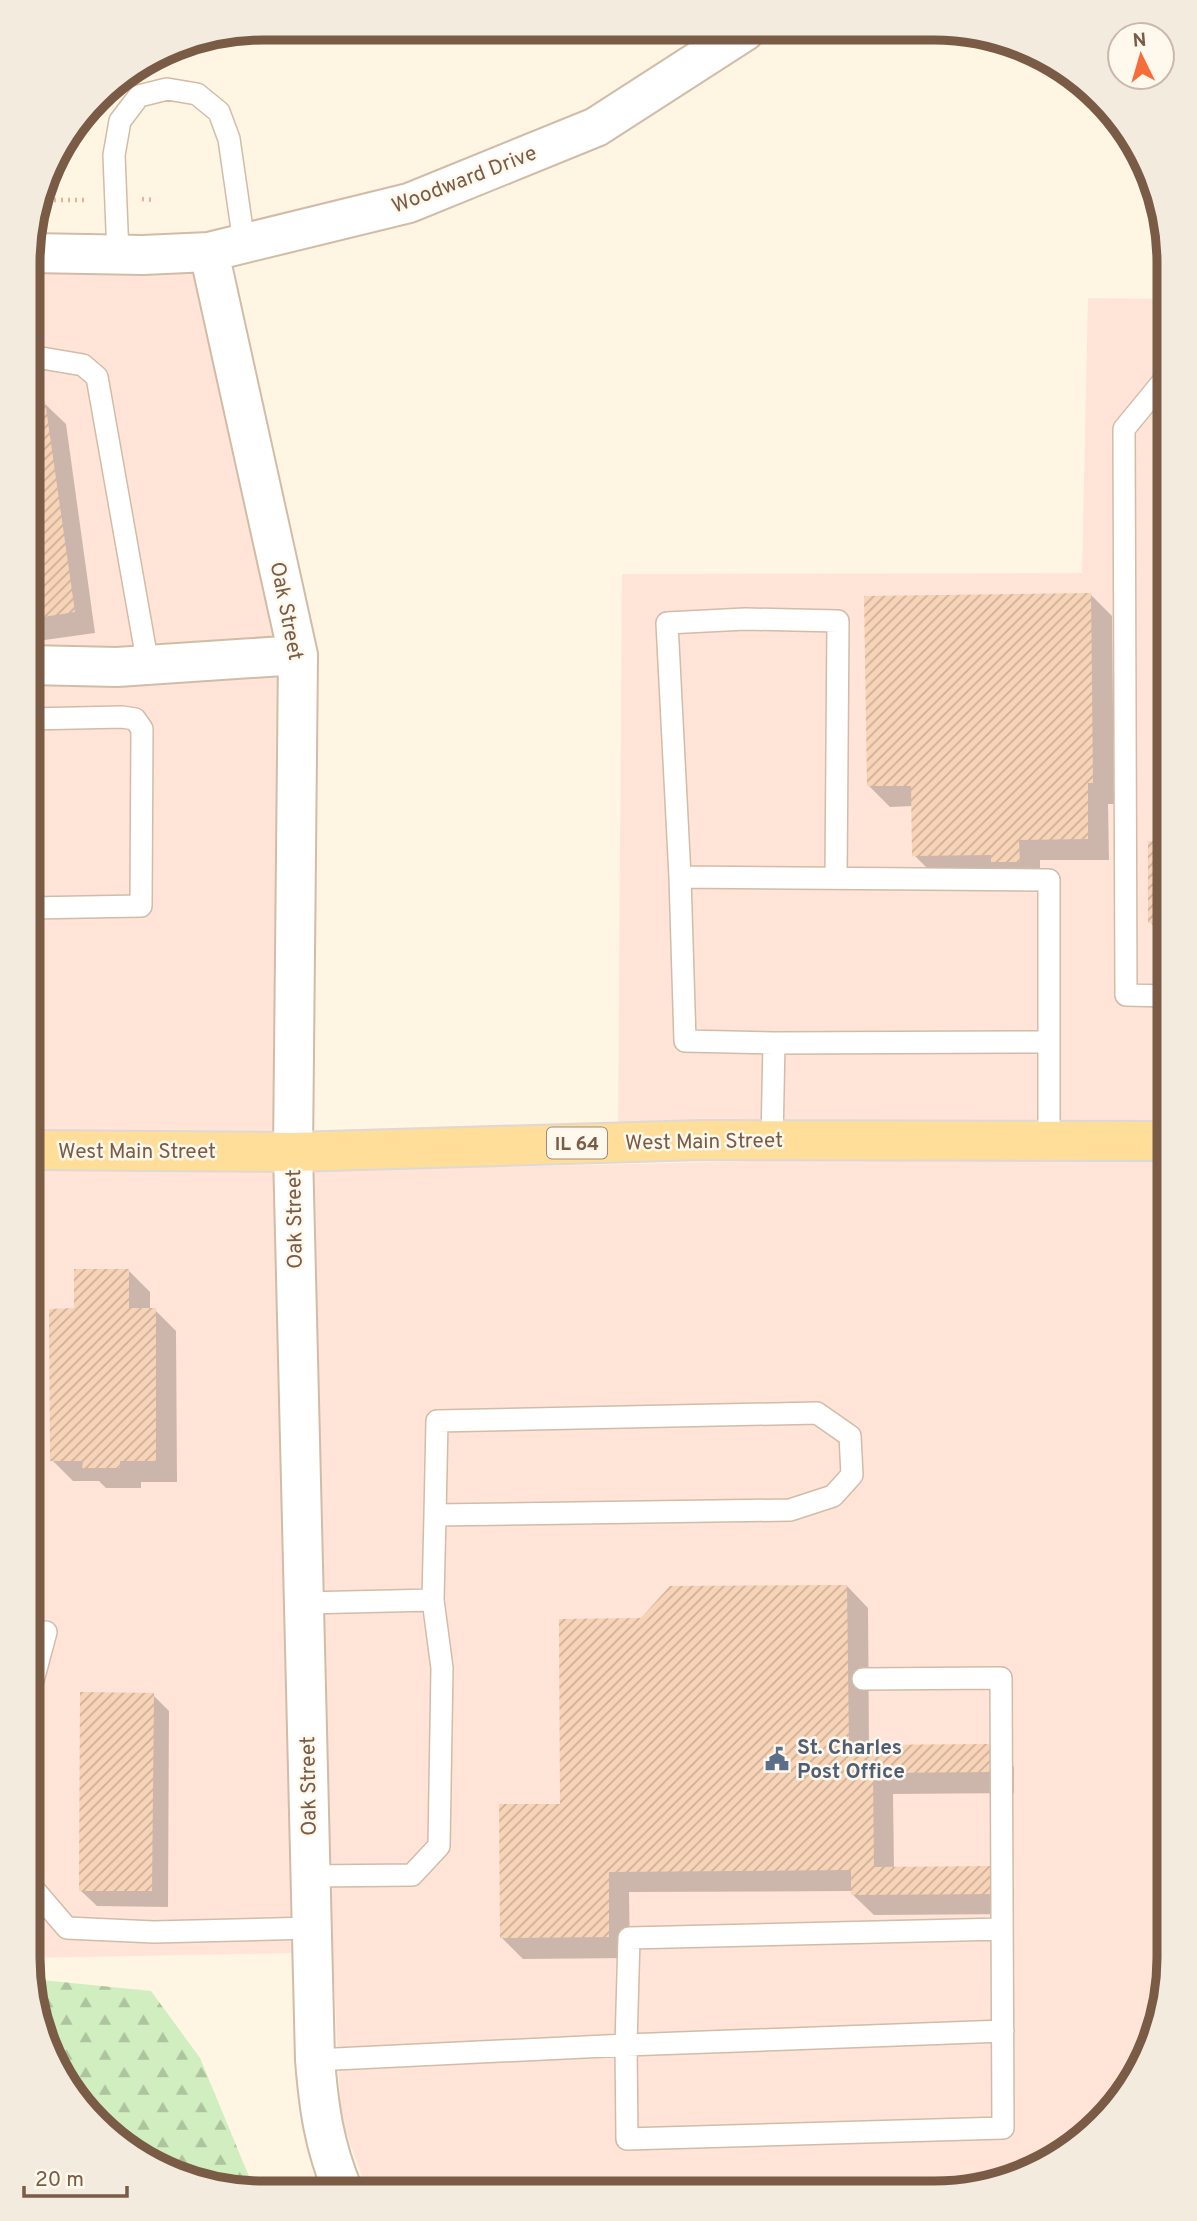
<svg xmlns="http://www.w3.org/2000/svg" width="1197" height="2221" viewBox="0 0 1197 2221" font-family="Overpass,sans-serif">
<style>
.commercial{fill:#ffe4d7}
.forest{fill:url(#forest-firs)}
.shadow{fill:#0003}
.building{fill:url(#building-hatch)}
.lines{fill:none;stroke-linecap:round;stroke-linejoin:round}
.service-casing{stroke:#d1bca8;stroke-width:24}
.minor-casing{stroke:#d1bca8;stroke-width:42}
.primary-casing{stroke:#dfd8d3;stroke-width:42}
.path{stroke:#dcb79a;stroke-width:4.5;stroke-dasharray:2 5;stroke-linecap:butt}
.service{stroke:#fff;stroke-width:21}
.minor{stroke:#fff;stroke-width:38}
.primary{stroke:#ffde9a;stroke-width:38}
.labels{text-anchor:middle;stroke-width:5;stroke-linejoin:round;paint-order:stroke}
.shield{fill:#fff8ec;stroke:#a28a78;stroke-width:2}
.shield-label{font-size:19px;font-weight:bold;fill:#7a5b46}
.street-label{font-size:21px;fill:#7a5b46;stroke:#fff8ec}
.service-label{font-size:21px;font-weight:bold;fill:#4e5e75;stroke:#fff8ec;text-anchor:start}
.rim{fill:none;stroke:#7a5b46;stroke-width:9}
</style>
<defs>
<pattern id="forest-firs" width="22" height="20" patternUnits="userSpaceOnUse" patternTransform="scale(1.75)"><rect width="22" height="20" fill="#d0eec0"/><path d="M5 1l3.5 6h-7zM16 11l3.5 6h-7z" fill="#aec49e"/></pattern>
<pattern id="building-hatch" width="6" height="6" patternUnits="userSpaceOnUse" patternTransform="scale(1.75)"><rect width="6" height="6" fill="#f7d4b7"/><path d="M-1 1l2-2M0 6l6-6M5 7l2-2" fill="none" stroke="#cdaf97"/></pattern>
</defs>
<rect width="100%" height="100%" fill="#fff5e3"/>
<path class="commercial" d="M30 264 203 265 284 672 275 1139 29 1137Z
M1088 298 1169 299V1128L618 1131 622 574 1082 573Z
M896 1158H1169L1168 1973 1151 2047 1120 2101 1065 2153 1010 2180 933 2193 367 2191 341 2118 328 1856 313 1171Z
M29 1167 277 1169 300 1953 28 1958Z"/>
<path class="forest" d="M32 1979 151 1991 200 2058 255 2191H232L160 2169 109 2135 41 2034Z"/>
<path class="shadow" d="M44 403 66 424 95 633 30 642V405Z
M1167 450H1169V638Z
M1091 595 1112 616 1114 804H1108L1109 860H1040V882L935 876 914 855 913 806 890 807 868 785Z
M1169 842V941L1150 922Z
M129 1271 150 1292V1310H155L176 1331 177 1482H141V1488H106L99 1481H73L52 1460 76 1310Z
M847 1586 868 1608 869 1747 993 1746 1014 1767V1793L893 1794 894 1869 993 1867 1014 1889V1914L874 1915 852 1894V1891L629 1892 630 1958 523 1959 501 1937 562 1805 641 1620Z
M153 1695 169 1711 168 1907 97 1906 80 1890Z"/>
<path class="building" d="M45 401 75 612 30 619V403Z
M1166 449H1169V555H1167Z
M1091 593 1093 783H1088V839L1019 840 1020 862H991V855L912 856 911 786H867L864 596Z
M1148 841H1169V923H1148Z
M74 1269H129V1308H156V1461H120V1468H82L83 1461H50L49 1309 74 1308Z
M847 1585 849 1745 993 1744 994 1772 873 1773 874 1867 993 1866V1894L851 1895V1870L609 1872V1937L500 1938 499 1804H560L559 1619 641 1618 670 1586Z
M80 1692 154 1693 152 1891H79Z"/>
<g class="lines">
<g class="service-casing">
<path id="service" d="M118 255 114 155 120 121 139 96 167 89 197 94 219 112 229 139 244 243
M30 356 83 365 97 377 148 665
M680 877 667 623 745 619 838 621 836 878
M29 908 141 906 142 729 135 719 122 717 29 719
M1169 996 1126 995 1124 429 1165 379 1169 377
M774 1043 1049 1042
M772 1140 774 1043 685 1041 680 877 1049 880V1141
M817 1413 850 1436 852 1475 833 1496 790 1510 435 1515 437 1421Z
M304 1603 433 1600 435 1515
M46 1632 31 1688V1886L67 1928 154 1932 311 1928
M310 1876 412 1875 439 1846 442 1668 433 1600
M1002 1929 629 1938 626 2045 1003 2031
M315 2060 626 2045 627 2139 1003 2128 1001 1678 863 1679"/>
</g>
<g class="minor-casing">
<path id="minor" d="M209 252 298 655 293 1152 315 2060C319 2109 324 2145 343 2191
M30 253 143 255 209 252 409 203 596 127 745 31
M29 665 117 667 298 655"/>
</g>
<g class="primary-casing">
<path id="primary" d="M29 1150 293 1152 702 1140 1169 1141"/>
</g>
<path class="path" d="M142 199 155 200
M40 200H88"/>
<use href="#service" class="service"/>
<use href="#minor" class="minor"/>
<use href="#primary" class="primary"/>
</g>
<defs>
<g id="civic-bare" transform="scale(1.89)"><path d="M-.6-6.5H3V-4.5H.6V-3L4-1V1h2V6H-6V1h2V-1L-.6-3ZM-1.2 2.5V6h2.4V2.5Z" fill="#5c6f8a" stroke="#fff8ec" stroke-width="2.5" paint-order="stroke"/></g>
</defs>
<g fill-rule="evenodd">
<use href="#civic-bare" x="777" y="1759"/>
</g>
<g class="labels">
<rect class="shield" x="547" y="1127.5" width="60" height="31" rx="5"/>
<g class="shield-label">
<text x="577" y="1150">IL 64</text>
</g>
<g class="street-label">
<text transform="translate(464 179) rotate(-21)" y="7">Woodward Drive</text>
<text transform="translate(287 611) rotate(79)" y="7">Oak Street</text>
<text transform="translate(704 1141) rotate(-1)" y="7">West Main Street</text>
<text x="137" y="1158">West Main Street</text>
<text transform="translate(294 1219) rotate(-91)" y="7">Oak Street</text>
<text transform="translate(308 1786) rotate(-91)" y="7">Oak Street</text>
</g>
<g class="service-label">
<text x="797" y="1754">St. Charles<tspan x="797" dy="24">Post Office</tspan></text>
</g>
</g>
<path d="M0 0H1197V2221H0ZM263 40H934A223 223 0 0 1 1157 263V1958A223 223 0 0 1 934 2181H263A223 223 0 0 1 40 1958V263A223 223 0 0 1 263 40Z" fill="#f4ebdf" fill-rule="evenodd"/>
<path class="rim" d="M263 40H934A223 223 0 0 1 1157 263V1958A223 223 0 0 1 934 2181H263A223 223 0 0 1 40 1958V263A223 223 0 0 1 263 40Z"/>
<g transform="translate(1141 56) rotate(355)"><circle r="33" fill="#fff8ec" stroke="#cab9aa" stroke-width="2"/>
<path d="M0-5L12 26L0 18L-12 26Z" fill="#f66d3b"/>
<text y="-10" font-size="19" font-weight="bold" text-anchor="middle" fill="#7a5b46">N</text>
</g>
<path d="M24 2186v10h103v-10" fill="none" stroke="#7a5b46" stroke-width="3.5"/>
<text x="35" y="2186" font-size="21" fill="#7a5b46" stroke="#fff8ec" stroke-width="5" paint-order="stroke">20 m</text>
</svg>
